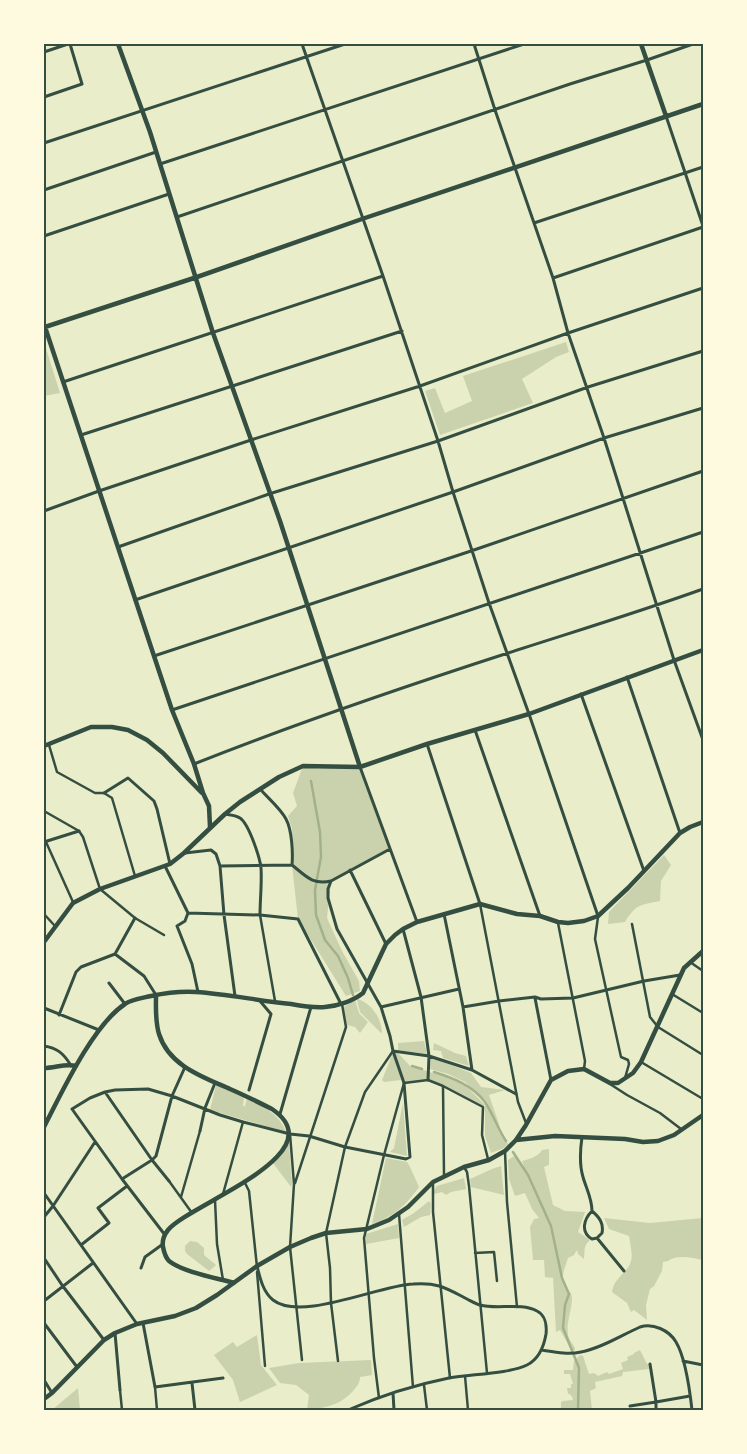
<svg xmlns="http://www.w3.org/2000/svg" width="747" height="1454" viewBox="0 0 747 1454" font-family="Quicksand,sans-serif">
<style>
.green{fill:#cad2ad}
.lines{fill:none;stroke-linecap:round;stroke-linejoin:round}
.stream{stroke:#a3b18a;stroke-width:2.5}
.pedestrian{stroke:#344e41;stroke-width:2.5}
.minor{stroke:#344e41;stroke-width:3}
.tertiary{stroke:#344e41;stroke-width:4.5}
.neatline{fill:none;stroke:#344e41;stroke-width:2}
</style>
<rect width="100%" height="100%" fill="#e9edc9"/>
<path class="green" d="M44 342 60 393 44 396Z
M566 342 569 352 556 357 522 379 533 403 440 435 425 391 435 388 445 413 472 401 463 376Z
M303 766 360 767 390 849 331 881 327 918 342 951 359 981 360 991 346 996 298 919 292 865V828L288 816 297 806 293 793Z
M664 855 671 865 661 881 660 901C640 905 636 904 625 922L608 924 609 912Z
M358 999C372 1004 381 1018 382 1032L381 1033 360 1012 357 1000Z
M355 1000 359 1013 368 1022 360 1033 355 1027 347 1025 344 1013V1007Z
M424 1041 427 1054 398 1050V1043Z
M434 1043 455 1053 466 1056 469 1066 443 1058 441 1051 433 1050Z
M394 1052 398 1053 411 1067 427 1071V1080L405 1082Z
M393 1053 401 1080 384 1082 382 1080Z
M431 1057 471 1073 481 1087 505 1090 489 1095 500 1127 490 1111 508 1144 504 1148 491 1153 485 1136V1105H488L486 1101 465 1082 448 1074 430 1069Z
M429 1072 448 1077 465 1085 485 1105 483 1106 429 1080Z
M216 1085 244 1097 243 1106H245L247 1098C263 1107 279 1113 286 1132L210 1110Z
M403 1103 407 1156 390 1152 394 1148Z
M289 1144 292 1184 291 1187 273 1163Z
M549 1149V1165L544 1167 553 1205 565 1211 585 1212 578 1232 590 1240C583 1246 585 1251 584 1259L578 1254 577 1250 574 1255 568 1258C566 1265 560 1277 564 1285 567 1291 572 1291 572 1298 572 1310 566 1322 568 1334 568 1339 573 1344 575 1348V1350L572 1351 560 1330 556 1332 553 1278 545 1277 544 1260H533L530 1227 534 1219 539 1218 532 1209 525 1193 515 1196 509 1179 508 1160 514 1156 524 1166 522 1161C529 1159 538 1157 542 1150Z
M386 1158 407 1162 410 1167 419 1187C405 1206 395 1216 372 1224Z
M501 1166 504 1195 471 1187 470 1179 492 1169Z
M464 1178 466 1189 451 1192 446 1195 442 1192 434 1194V1190L437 1186Z
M429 1201 431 1204 430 1215 421 1217 404 1227 402 1220 414 1213Z
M604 1218 650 1223 703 1218V1260C692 1258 678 1254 668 1261L663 1262 662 1271 654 1286 650 1289 646 1305 647 1320 634 1310 631 1312 627 1303 612 1292C614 1277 629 1272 631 1261 633 1254 630 1244 629 1236L609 1229Z
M398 1224 399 1238 366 1244V1234Z
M190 1241 197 1242 204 1248V1255L216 1265 209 1271 187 1254 185 1251V1246Z
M257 1335 261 1365 277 1385 240 1402 233 1380 214 1355 233 1342 237 1347Z
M640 1350 647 1364H649V1369L623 1372 622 1376 595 1382 596 1388 590 1391 592 1410H568L567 1408H561V1402L563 1401 573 1400 572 1396H571L570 1394H568L567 1388H571V1384H573L570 1374H564V1370H573L574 1361 580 1355 583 1356 589 1374 594 1373 598 1376 607 1372 609 1374 623 1369 621 1363 628 1360 627 1357 634 1354V1353Z
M371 1360 372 1375 360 1377C360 1383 357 1386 353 1391 341 1405 325 1408 307 1410L309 1395 296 1385 280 1383 269 1368 299 1363Z
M78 1388 80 1410H52Z"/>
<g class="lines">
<path class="stream" d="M311 781 320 832 321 857 315 890 316 915 325 940 338 956 348 978 353 995
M412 1066 422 1069
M434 1072C453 1078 472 1085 485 1102 493 1114 498 1129 506 1141
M513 1152 528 1175 551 1226 562 1278 569 1294 565 1305 563 1328 579 1368 578 1410"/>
<path class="pedestrian" d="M49 745 57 772 95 793H104L112 798 135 876
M44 811 79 831 83 837 100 889 135 918 164 935
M46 842 73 902
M480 904 518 1102 526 1123
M44 914 55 926
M260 915 275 1001
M598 917 595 939 621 1057 628 1060 629 1064 625 1078
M558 923 585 1061 584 1069
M632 924 650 1017 658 1027 703 1055
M690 962 703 971
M672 994 703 1013
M641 1062 703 1099
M610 1084 627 1095 660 1113 681 1129
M443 1086 444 1176
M290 1134 294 1184 290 1247 302 1360
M505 1151 507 1202 517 1307
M464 1167 467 1172 469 1186 487 1373
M169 1181 192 1213
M244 1181 249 1191 257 1267
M295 1183 346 1027 342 1004
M433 1183V1212L450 1378
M223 1194 243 1122
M181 1197 200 1131
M215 1200 217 1244 223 1280
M399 1214 413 1387
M475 1253 494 1252 497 1281
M257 1272 265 1366
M338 1361 331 1303 330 1268 326 1233 345 1147 365 1092 393 1051
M465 1376 468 1410
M424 1385 427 1410
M155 1387 157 1410
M120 1390 122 1410
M379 1398 374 1358 364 1238 384 1155 404 1083 428 1080 443 1086 483 1107 482 1135 488 1159"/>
<path class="minor" d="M302 44 383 276 438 441 453 492 489 603 529 714 598 916
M474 44 495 110 553 278 568 333 604 438 674 660 703 740
M44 52 68 44
M44 97 82 84 70 44
M666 116 703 226
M44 143 345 44
M160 164 524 44
M44 190 156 152
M177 217 570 84 647 60 693 44
M534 223 703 167
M44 236 169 194
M553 278 703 227
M63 382 383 276
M81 435 402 331
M44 511 99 491 251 440 420 386 568 333 703 288
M118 547 269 494 438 441 588 387 703 351
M135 600 453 492 604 438 703 408
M154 656 471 551 703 471
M627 677 680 833
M581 694 644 871
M172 710 703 532
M475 730 540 916
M427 744 480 904
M194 764C297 723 403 687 508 653 573 632 639 612 703 589
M360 767 417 922
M260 789C268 798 281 809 286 819 292 830 293 853 292 865
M104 793 128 778 154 801 157 809 170 864
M225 814C230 815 236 815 240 818 249 824 260 858 261 868 262 883 260 900 260 915
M44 842 79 831
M185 853 211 850 216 854 220 866 224 915 235 996
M292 865C306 876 312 885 331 881L390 849
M165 866 188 913
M220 866 292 865
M350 870 386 944
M444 914 463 1007 472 1070
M403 929 421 997 429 1056 428 1080
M115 954 144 976 156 995
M109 983 125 1004
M198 992 192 964 177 926 185 921 188 913 260 915 298 919 341 1004
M535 998 551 1080
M381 1007 459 989
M463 1007 499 1001 535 997 541 999 573 998 644 981 680 975
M44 1008 99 1030
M59 1015 76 972 81 967 115 954 135 918
M44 1046C57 1048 63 1053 70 1064
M393 1051 429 1056 472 1070 516 1094
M249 1090 271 1014 260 1001
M105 1092 152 1160 169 1181
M280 1114 311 1007
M200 1131 205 1108 215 1083
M582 1137C580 1151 579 1164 583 1177 586 1188 592 1198 592 1211 599 1217 604 1223 602 1233L597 1238 592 1239C580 1232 584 1219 592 1211
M122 1179 152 1160 156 1156 172 1096 185 1067
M44 1193 137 1324
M44 1217 53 1206 95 1142
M165 1235 122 1179 72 1109 90 1098 105 1092 115 1090 148 1089 172 1096 220 1115 243 1122 290 1134 309 1136 345 1147 406 1159 410 1157 404 1083 393 1051 390 1036 381 1007 337 929 328 898V889L331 881
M597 1238 624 1271
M81 1245 109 1223 98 1208 127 1186
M44 1258 62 1285 104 1340
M257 1266C260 1278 263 1292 273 1300 301 1322 380 1285 413 1284 437 1282 446 1288 467 1299 471 1301 476 1304 480 1305 498 1310 520 1302 537 1311 545 1315 547 1325 546 1334 544 1346 539 1359 527 1365 508 1374 471 1374 449 1378 414 1385 380 1396 348 1410
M141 1268 145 1257 163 1244
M44 1301 93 1263
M44 1323 77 1367
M143 1323 155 1387 223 1378
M115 1333 120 1390
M541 1350C554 1352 568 1355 581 1352 600 1349 622 1335 640 1327 653 1323 669 1330 676 1342 685 1357 690 1392 692 1410
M683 1361 703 1365
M650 1364 656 1402 690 1396
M44 1380 52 1393
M192 1383 195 1410
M393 1393 394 1410
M630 1406 656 1402V1410"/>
<path class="tertiary" d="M118 44 150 132 213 333 280 521 360 767
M641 44 666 116
M44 746 91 727H112L128 730 147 740 163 753 202 793
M210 827 209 806 203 793 194 764 172 710 154 656 45 327 197 277 362 219 703 104
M44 942 73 903 100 889 170 864 184 853 225 814 240 802 279 777 303 766 360 767 427 744 529 714 703 650
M156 995C156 1008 155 1021 159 1034 169 1066 203 1077 230 1089 244 1095 258 1102 272 1109 338 1154 189 1204 168 1230 164 1235 162 1241 163 1247 164 1252 165 1257 169 1261 183 1272 216 1278 234 1283
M44 1068C55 1068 66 1063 76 1066
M44 1127C62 1092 93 1025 125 1004 132 999 143 998 151 996 165 993 181 991 196 992 228 994 259 1001 291 1004 302 1006 314 1008 325 1007 338 1006 353 1001 363 993L386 944 395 935 403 929 417 922 480 904 517 914 540 916 558 922 568 923 584 921 598 916 628 888 680 833 690 827 703 822
M516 1140 555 1136 625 1139 643 1142 658 1141 674 1135 703 1115
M44 1399 52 1393 104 1340 115 1333 137 1324 175 1316 196 1308 217 1295 257 1266 290 1247 311 1238 326 1233 367 1229 389 1220 408 1207 433 1182 464 1167 489 1160 505 1151 516 1140 526 1125 551 1080 568 1071 584 1069 610 1083H618L633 1073 641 1062 684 968 703 951"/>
</g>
<rect width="747" height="1454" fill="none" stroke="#fefae0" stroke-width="90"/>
<rect x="45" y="45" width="657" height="1364" class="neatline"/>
</svg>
